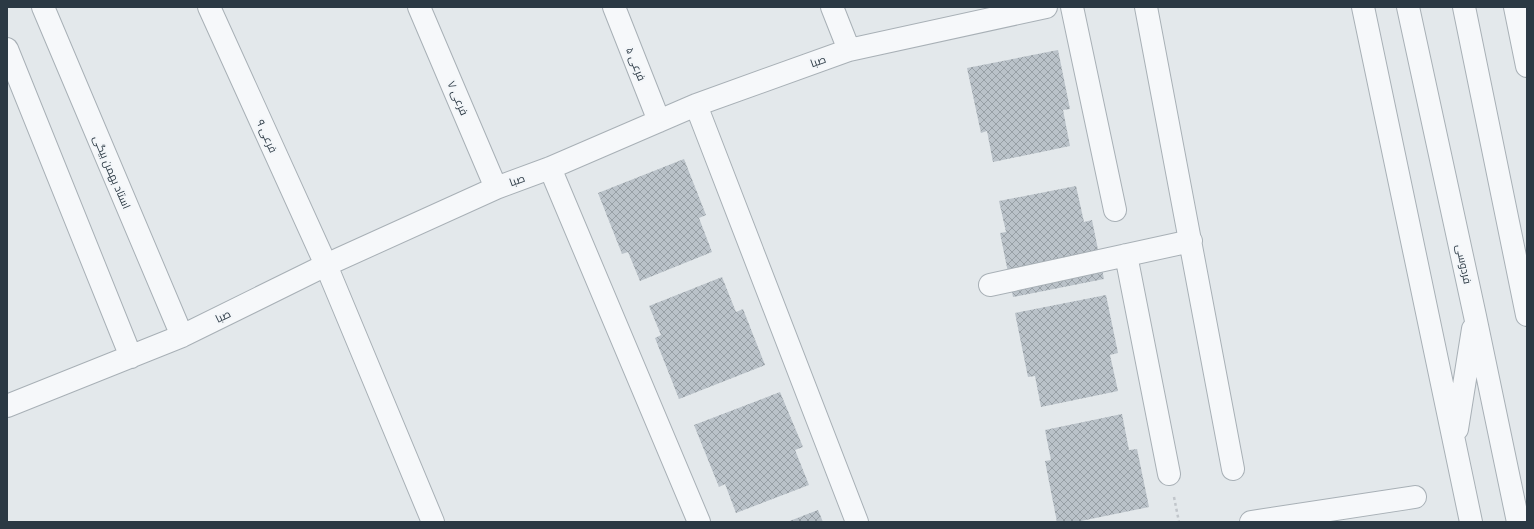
<svg xmlns="http://www.w3.org/2000/svg" width="1534" height="529" viewBox="0 0 1534 529" font-family="'Nunito Sans',Cairo,sans-serif">
<style>
.building{fill:url(#building-cross-hatch)}
.lines{fill:none;stroke-linecap:round;stroke-linejoin:round}
.minor-casing{stroke:#a8b0b6;stroke-width:24}
.path{stroke:#c1c6cb;stroke-width:2.5;stroke-dasharray:3 3;stroke-linecap:butt}
.minor{stroke:#f6f8fa;stroke-width:22}
.labels{text-anchor:middle;stroke-width:4;stroke-linejoin:round;paint-order:stroke}
.street-label{font-size:11px;fill:#2b3944;stroke:#f3f6f9}
</style>
<defs>
<pattern id="building-cross-hatch" width="8" height="8" patternUnits="userSpaceOnUse"><rect width="8" height="8" fill="#bac2c9"/><path d="M0 0l8 8M0 8l8-8" fill="none" stroke="#979fa5"/></pattern>
</defs>
<rect width="100%" height="100%" fill="#e3e8eb"/>
<path class="building" d="M1058 50 1070 109 1063 110 1070 146 993 162 987 131 981 133 967 68Z
M684 159 706 215 699 218 712 252 640 281 628 252 622 254 598 193Z
M1076 186 1084 222 1092 220 1104 279 1013 297 1000 233 1006 232 999 201Z
M722 277 736 312 743 309 765 365 679 399 655 338 661 335 649 306Z
M1106 295 1118 353 1110 355 1118 391 1041 407 1035 376 1028 377 1015 313Z
M780 392 803 447 795 450 809 485 736 513 725 484 719 487 694 425Z
M1122 414 1129 450 1137 449 1149 507 1076 522H1057L1045 461 1051 460 1045 430Z
M818 510 823 522H787Z"/>
<g class="lines">
<g class="minor-casing">
<path id="minor" d="M43 7 182 336
M209 7 326 265 433 522
M419 7 496 188
M614 7 659 121
M832 7 849 50
M1072 7 1115 210
M1146 7 1233 469
M1363 7 1471 522
M1408 7 1475 316 1518 522
M1464 7 1527 315
M1515 7 1527 66
M7 49 131 357
M696 105 857 522
M550 168 699 522
M1126 255 1169 474
M990 285 1191 241
M7 406 182 336 326 265 496 188 550 168 696 105 849 50 1046 7
M1457 429 1473 329
M1251 522 1415 497"/>
</g>
<path class="path" d="M1174 497 1179 522"/>
<use href="#minor" class="minor"/>
</g>
<g class="labels">
<g class="street-label">
<text transform="translate(818 61) rotate(-20)" y="4">صبا</text>
<text transform="translate(636 64) rotate(68)" y="4">فرعی ۵</text>
<text transform="translate(458 98) rotate(67)" y="4">فرعی ۷</text>
<text transform="translate(267 136) rotate(66)" y="4">فرعی ۹</text>
<text transform="translate(112 172) rotate(67)" y="4">استاد بهمن بیگی</text>
<text transform="translate(517 180) rotate(-20)" y="4">صبا</text>
<text transform="translate(1464 264) rotate(78)" y="4">فردوسی</text>
<text transform="translate(223 316) rotate(-26)" y="4">صبا</text>
</g>
</g>
<rect width="1534" height="529" fill="none" stroke="#2b3944" stroke-width="16"/>
</svg>
